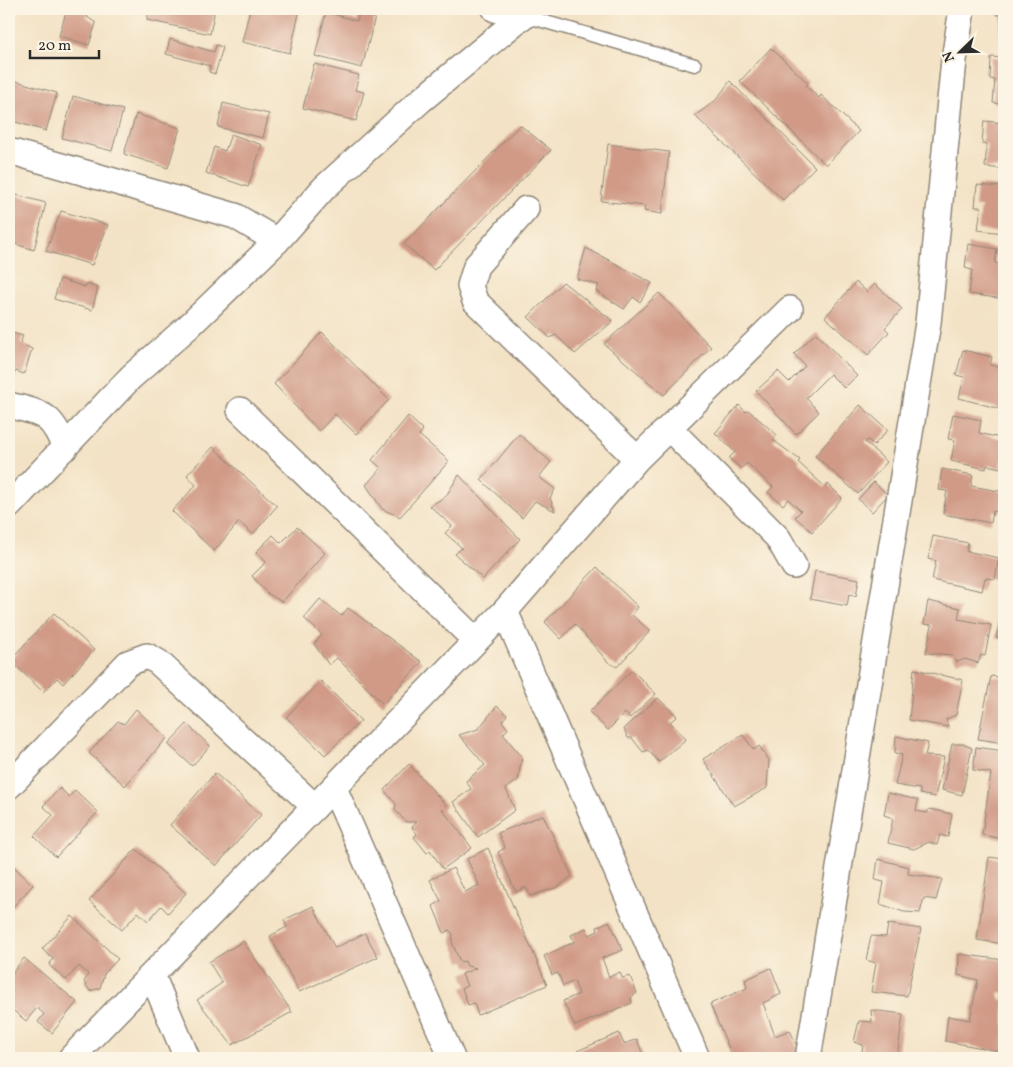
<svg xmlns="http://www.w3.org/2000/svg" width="1013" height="1067" viewBox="0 0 1013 1067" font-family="Vollkorn,serif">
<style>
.building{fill:#d09a86}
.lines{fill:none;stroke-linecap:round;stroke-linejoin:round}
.service-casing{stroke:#8f8678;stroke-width:15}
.minor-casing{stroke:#8f8678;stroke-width:28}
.service{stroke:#fff;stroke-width:12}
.minor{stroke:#fff;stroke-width:25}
</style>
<rect width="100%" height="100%" fill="#fcf5e5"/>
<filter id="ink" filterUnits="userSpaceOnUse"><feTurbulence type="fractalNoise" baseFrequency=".02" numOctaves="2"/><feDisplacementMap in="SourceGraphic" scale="10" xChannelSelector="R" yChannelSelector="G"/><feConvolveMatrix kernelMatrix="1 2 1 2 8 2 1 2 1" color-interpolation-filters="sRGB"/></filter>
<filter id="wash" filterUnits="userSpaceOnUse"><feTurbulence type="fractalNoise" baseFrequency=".0096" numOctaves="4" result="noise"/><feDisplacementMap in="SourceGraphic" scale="20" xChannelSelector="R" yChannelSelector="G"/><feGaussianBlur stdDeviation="1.12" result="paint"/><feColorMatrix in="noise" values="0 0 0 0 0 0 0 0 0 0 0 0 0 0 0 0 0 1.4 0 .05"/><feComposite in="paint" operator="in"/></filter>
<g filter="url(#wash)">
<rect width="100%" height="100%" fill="#f3e2c5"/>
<g id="blocks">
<path class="building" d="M67 9H89L87 17 96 23 89 45 59 36Z
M149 9H215L210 34 147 20Z
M250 9H300L290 53 242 42Z
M997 9H1004V39L1000 38 1002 15H997Z
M326 12 357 21 359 13 375 17 362 68 315 56Z
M170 39 214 52 216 45 223 47 215 74 209 72 210 66 166 54Z
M771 48 808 83 806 86 819 98 821 95 859 131 826 165 740 81Z
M991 57 1004 58V104L993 103 995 80 990 79Z
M314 64 359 75 355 90 364 92 356 121 303 108Z
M13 80 57 93 46 131 9 120V96Z
M730 81 815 167 783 200 695 116 716 100Z
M73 96 123 110 112 151 62 138Z
M223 103 269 114 263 138 218 127Z
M136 114 180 128 168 168 124 154Z
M984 121 1004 123V169L985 167 987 144 982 143Z
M520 125 551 150 434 270 404 244Z
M231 134 262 145 248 187 206 173 214 147 225 151Z
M608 144 669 152 662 214 644 211 645 206 601 201Z
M977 185 1002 187 1004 233 978 230 981 207H975Z
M9 193 46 203 34 250 9 242Z
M61 211 108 225 92 265 46 251Z
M968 244 997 249 995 263 1004 265V299L969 294 972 270 965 268Z
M586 248 652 283 640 302 633 297 624 309 596 291 599 285 577 279Z
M60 279 85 287 86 284 98 288 92 310 54 299Z
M563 282 613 321 575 354 556 335 550 338 528 317Z
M856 282 867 292 875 284 902 309 885 328 889 332 868 355 825 317Z
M659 293 711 347 664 395 604 344Z
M9 332 23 336 20 343 32 349 24 374 16 371 9 382Z
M322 332 389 400 356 434 335 414 319 431 274 384Z
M816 333 857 376 844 388 830 374 806 398 819 412 796 434 756 391 778 371 789 382 805 366 794 354Z
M963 350 992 357 990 365 1004 368V410L959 398 964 377 956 375Z
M739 405 746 412 748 410 777 435 773 440 800 460 798 462 825 487 828 484 842 498 812 532 795 517 801 511 788 499 783 505 768 492 773 487 747 463 741 469 729 458 735 452 715 433Z
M860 405 888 430 874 445 868 440 865 442 887 462 858 494 815 456Z
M953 414 981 420 979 433 1004 439V459L1002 458 1000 468 987 465 986 469 951 461 955 440 948 439Z
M408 416 423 430 419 435 449 461 400 517 382 509 366 485 381 468 372 460Z
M519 434 551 462 539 477 555 489 550 498 555 511 535 501 522 518 481 480Z
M213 447 277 506 253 534 239 522 214 551 172 511 196 485 187 475Z
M942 469 973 475 971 486 1004 492 1001 512 993 511 991 523 943 514 947 491 939 490Z
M459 475 520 539 483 579 455 554 462 548 445 533 452 526 430 506 446 496Z
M874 482 888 495 872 512 858 499Z
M297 527 325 553 282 602 267 593 252 576 266 562 256 552 273 535 281 543Z
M933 536 968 543 966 551 999 558 995 579 985 578 982 591 932 580 936 561 928 559Z
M597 567 638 607 632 615 650 631 617 667 608 662 575 624 561 639 545 622Z
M815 571 859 579 856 596 849 594 847 606 810 599Z
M320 599 341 616 348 608 422 662 383 704 337 658 329 665 314 644 322 635 304 618Z
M928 601 960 608 958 619 991 625 985 656 981 655 978 663 965 659 957 662 952 655 926 653 932 625 924 624Z
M1003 602 1004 603V640L996 638Z
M54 613 94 650 63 684 57 678 43 692 10 660Z
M914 669 963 680 956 715 946 719 948 727 909 720Z
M632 670 656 694 630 718 625 713 608 730 589 712Z
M991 676 1004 678V743L978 739Z
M321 681 361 721 325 755 286 717Z
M658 698 677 716 670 722 686 739 659 762 648 750 643 752 632 738H628L624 729Z
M497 706 507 715 502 721 508 729 503 734 522 757 518 780 506 789 515 810 478 837 453 802 471 789 466 781 485 765 459 735 478 729Z
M136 709 167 738 125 786 89 753 118 721 124 724Z
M187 724 210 746 192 766 168 744Z
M743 735 754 750 759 746 769 760 767 788 734 806 703 759Z
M896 736 928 743 925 756 944 757 935 797 920 794V789L895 785 902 755 895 753Z
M952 744H963L972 748 962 795 942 790Z
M976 747 1004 751V839L982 835 991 773 973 770Z
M409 764 446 805 442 809 472 848 443 869 430 850 427 853 414 837 417 834 412 827 417 822H406L395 810 396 804 384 790Z
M215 773 261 815 216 866 170 825Z
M60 788 69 797 75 790 98 812 56 857 34 836 53 815 43 806Z
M888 793 918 800 916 811 927 813 929 809 952 814 948 837 940 835 937 845 929 842 914 849 888 843 893 818 884 815Z
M543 815 572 876 558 887 530 896 526 887 516 892 498 852 505 848 498 833Z
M488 848 547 985 478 1015 474 1003 468 1005 462 988 467 986 462 974 476 968 467 966 465 961 460 962 452 942 453 934 449 930 444 933 433 906 441 901 430 880 453 868 465 892 479 885 467 859Z
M136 849 186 893 168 913 161 906 148 921 138 912 122 930 89 901Z
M989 857 1004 859V944L977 940Z
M878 859 909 867 908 874 942 879 936 900 924 898 920 913 904 912 880 904 884 882 875 880Z
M9 862 33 885 9 911Z
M313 906 335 948 365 933 378 957 299 992 270 936 287 927 284 920Z
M72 916 118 959 104 974 100 988 90 991 84 982 88 974 79 966 66 980 49 965 53 959 42 949Z
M609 921 623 950 602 958 609 977 620 972 622 978 630 976 637 993 631 997 632 1003 575 1026 563 1001 579 994 574 981 563 986 558 973 552 975 544 956 574 942 571 935 586 928 589 935 598 931 597 927Z
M888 924 921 929 907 996 871 992 876 963 866 960 871 936 886 937Z
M243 941 292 1012 232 1045 197 1000 222 983 209 962Z
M959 954 1004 960V993L999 992V999L1004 1000V1052L945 1041 948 1016 970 1020 978 980 958 975Z
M24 958 77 1002 52 1033 38 1022 44 1014 37 1008 26 1021 9 1007V977Z
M771 968 781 994 763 1003 775 1036 790 1030 799 1051 782 1058H733L710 1004 747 988 745 980Z
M871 1010 903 1014 897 1058H861L863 1045 854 1042 859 1021 872 1022Z
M619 1033 624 1044 637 1039 644 1058H580L577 1051Z
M941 1053 961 1058H940Z"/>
</g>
</g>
<g filter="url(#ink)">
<use href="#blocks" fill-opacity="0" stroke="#8f8678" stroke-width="1"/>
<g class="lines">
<g class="service-casing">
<path id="service" d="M525 16 695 65"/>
</g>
<g class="minor-casing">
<path id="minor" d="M495 9 525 16
M9 151 235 216 277 241
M526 209 476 266 470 286 475 301 637 459
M9 405C43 414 51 413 65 448
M240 410 476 641
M669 428 778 538 794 566
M9 506 131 377 189 326 277 241 324 188 420 101 531 9
M505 611 697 1058
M9 786 128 663 147 656 158 662 315 807
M334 788 452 1058
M152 975 187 1058
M71 1058 505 611 637 459 790 309
M808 1058 928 323 954 60 962 9"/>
</g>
<use href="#service" class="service"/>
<use href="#minor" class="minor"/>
</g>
</g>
<rect width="1013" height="1067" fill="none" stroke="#fcf5e5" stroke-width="30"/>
<g transform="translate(960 52) rotate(247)" stroke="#fcf5e5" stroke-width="4" paint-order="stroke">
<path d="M0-4L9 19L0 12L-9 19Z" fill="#2b2b2b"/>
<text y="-8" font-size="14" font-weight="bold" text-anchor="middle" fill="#2b2b2b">N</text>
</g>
<path d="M30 50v8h69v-8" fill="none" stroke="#2b2b2b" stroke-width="2.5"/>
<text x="38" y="50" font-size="15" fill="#2b2b2b" stroke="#fcf5e5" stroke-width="4" paint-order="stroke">20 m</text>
</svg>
